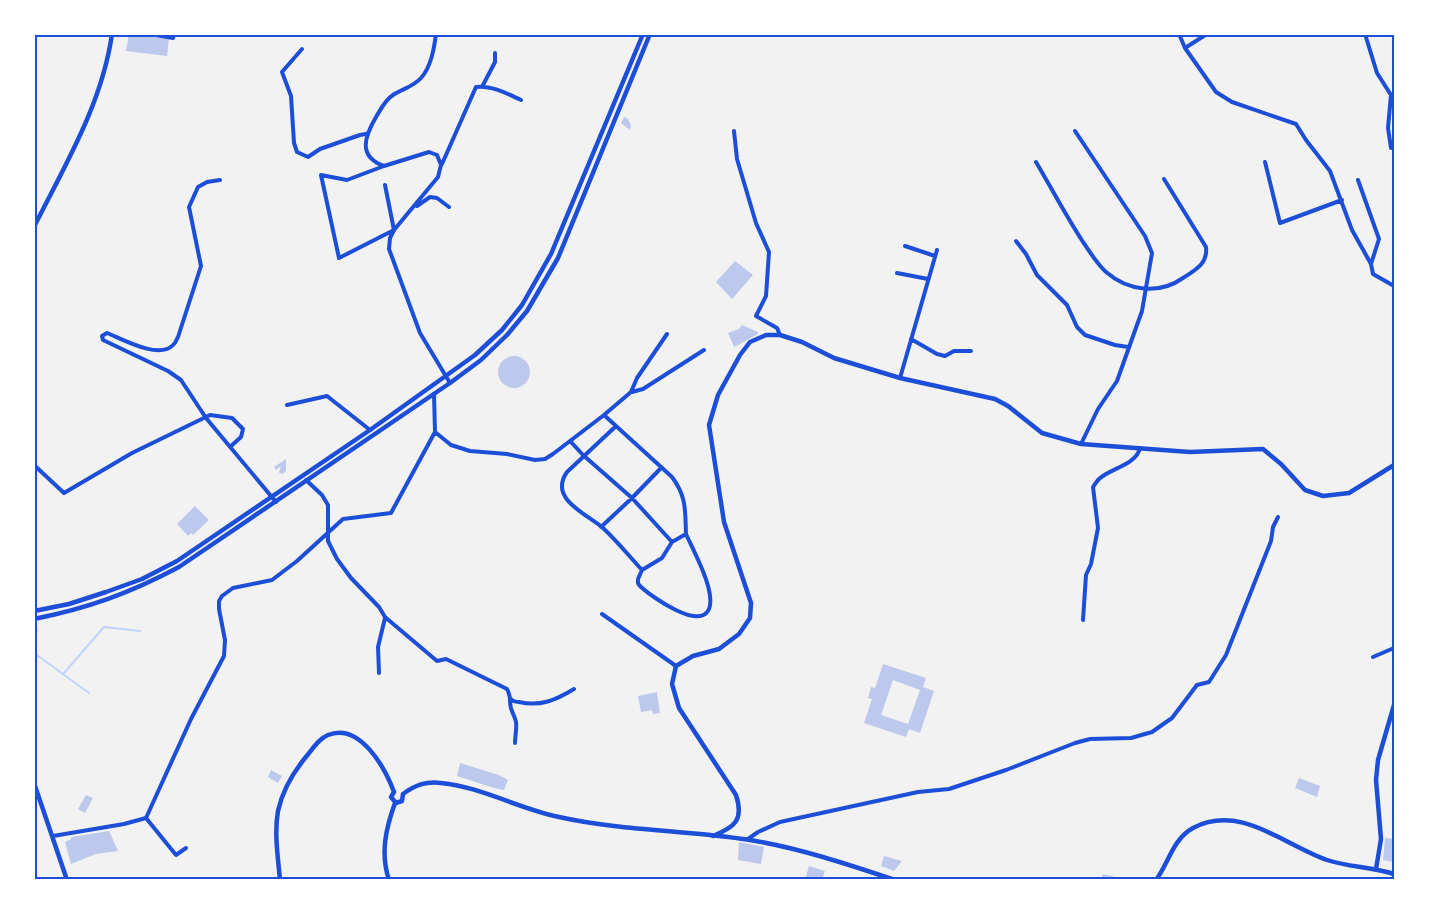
<svg xmlns="http://www.w3.org/2000/svg" width="1429" height="914" viewBox="0 0 1429 914" font-family="Literata,serif">
<style>
.lines{fill:none;stroke-linecap:round;stroke-linejoin:round}
.stream{stroke:#bfd3fe;stroke-width:2}
.building{fill:#bdc9ec;fill-rule:evenodd}
.minor{stroke:#1d4ed8;stroke-width:4}
.tertiary{stroke:#1d4ed8;stroke-width:4.5}
.secondary{stroke:#1d4ed8;stroke-width:4.5}
.neatline{fill:none;stroke:#1d4ed8;stroke-width:2}
</style>
<rect width="100%" height="100%" fill="#f2f2f2"/>
<g class="lines">
<path class="stream" d="M34 633 37 631
M34 653 89 693
M64 673 104 627 140 631"/>
</g>
<path class="building" d="M129 34 169 39 167 56 126 51Z
M624 117 628 119 631 125 630 130 621 123Z
M735 261 753 275 732 299 716 282Z
M742 325 758 332V334L734 347 728 333 739 329Z
M498 372a16 16 0 1 1 32 0a16 16 0 1 1-32 0Z
M286 459V471L282 474 279 473 281 466 276 470 274 467Z
M195 506 209 520 193 535 191 533 188 536 177 524Z
M883 664 926 678 923 687 934 691 920 733 909 729 906 737 864 723 872 699 868 698 871 687 875 688ZM893 680 920 690 908 724 881 715Z
M657 692 660 713 653 714 652 710 641 712 638 696Z
M460 763 499 775 508 780 504 790 494 788 457 776Z
M271 770 282 776 278 783 268 777Z
M1299 778 1320 786 1317 797 1295 788Z
M86 795 93 798 85 813 78 809Z
M109 831 118 851 96 854 71 864 65 842 71 839V837Z
M1385 838 1394 839V862L1383 860Z
M739 842 764 847 761 864 738 860Z
M884 856 902 861 894 871 881 866Z
M809 866 825 871 822 880H805Z
M1103 874 1123 879 1122 880H1101Z"/>
<g class="lines">
<path class="minor" d="M150 34 173 38 174 34
M436 34C434 49 431 67 421 78 413 87 402 89 393 95 385 100 381 109 376 117 365 136 357 156 384 166L429 152 437 155 441 165 438 177 394 230 390 238 389 249 420 333 450 383
M1179 34 1185 48 1216 92 1232 102 1296 124 1306 140 1330 171 1352 230 1371 264 1373 274 1394 286
M1365 34 1377 73 1391 95 1388 128 1391 148
M1185 48 1207 34
M302 49 282 72 291 96 294 143 297 152 308 157 320 149 360 135 366 134
M482 87 495 62V53
M734 131 737 159 756 223 769 252 766 296 756 316 777 328 780 335
M1075 131 1145 236 1152 253 1142 311 1117 381 1098 409 1081 444
M1036 162C1052 189 1066 216 1083 242 1090 252 1097 264 1106 272 1128 291 1159 295 1183 278 1195 270 1208 264 1206 247L1164 179
M1265 162 1280 223 1342 200
M442 164 476 87C491 85 508 94 521 100
M384 166 347 180 321 175 339 258 394 230 385 185
M220 180 207 182 198 187 189 207 201 266 178 337C176 340 176 343 173 345 159 360 122 339 107 333L102 336 103 340 168 371 181 380 206 418 276 502
M1358 180 1379 239 1371 264
M417 206 430 197 437 198 449 207
M1016 241 1026 254 1037 275 1067 305 1077 327 1085 335 1115 345 1128 347
M905 246 935 256
M897 273 928 279
M911 339 937 354 945 356 954 351H971
M900 378 937 250
M632 392 643 389 704 350
M287 405 327 396 370 430
M604 415 631 392 637 378 667 334
M615 427 567 472C548 499 587 514 603 528 617 541 629 556 642 570L638 579C638 583 637 583 641 587 652 597 700 631 709 609 716 591 694 552 686 534
M435 432 451 445 470 451 507 454 535 460 545 459 553 454 604 415 672 477C687 497 685 511 686 534L672 542 632 498 583 455 571 442
M34 465 64 493 132 453 210 415 232 418 243 429 241 437 230 447
M306 480 322 495 328 505V541L337 559 351 578 379 607 385 617 437 661 446 659 507 689C509 692 509 695 510 698 512 701 516 702 519 702 540 707 556 700 574 689
M601 527 632 498 661 468
M642 570 662 558 672 542
M602 614 676 666
M1083 620 1086 575 1091 564 1098 528 1093 487C1095 484 1097 481 1099 479 1111 468 1136 465 1140 448
M1373 657 1394 648
M379 673 378 647 385 618
M510 698C509 711 514 712 516 722 517 729 515 736 515 743
M146 818 176 855 186 848
M53 836 124 824 146 818 191 719 224 656 225 640 219 609V601L222 596 233 588 272 580 297 561 343 519 391 513 435 432 434 394
M748 839 758 832 780 822 918 792 949 789 1006 770 1075 743 1090 739 1131 738 1152 732 1172 718 1197 685 1209 682 1226 655 1271 541 1273 527 1278 517"/>
<path class="tertiary" d="M34 611 69 604 106 592 142 579 177 561 370 430 475 355 502 330 522 305 551 254 643 34
M34 619C89 608 130 593 179 567L450 383 481 360 507 335 527 311 558 258 650 34
M713 836C735 827 744 820 736 795L679 708 672 684 676 666 693 656 719 649 739 634 750 618 751 603 724 522 709 425 718 395 740 355 750 342 766 335H780L802 342 834 358 900 378 995 399 1008 406 1042 433 1081 444 1190 452 1263 449 1281 464 1305 490 1323 496 1349 493 1394 465
M1376 869 1381 839 1376 780 1378 760 1394 705
M389 880C380 853 386 828 395 803"/>
<path class="secondary" d="M34 227C65 165 102 104 112 34
M34 783 67 880
M394 792 391 797 396 803 402 801 403 794
M403 794C415 785 426 781 441 783 482 787 519 809 559 817 622 831 687 830 750 840 799 848 847 864 895 880
M280 880C278 857 274 833 278 811 282 792 293 773 305 758 312 750 318 739 328 735 360 722 385 768 394 792
M1156 880C1169 862 1173 839 1193 828 1240 803 1284 845 1327 860 1348 867 1372 867 1394 874"/>
</g>
<rect width="1429" height="914" fill="none" stroke="#ffffff" stroke-width="72"/>
<rect x="36" y="36" width="1357" height="842" class="neatline"/>
</svg>
